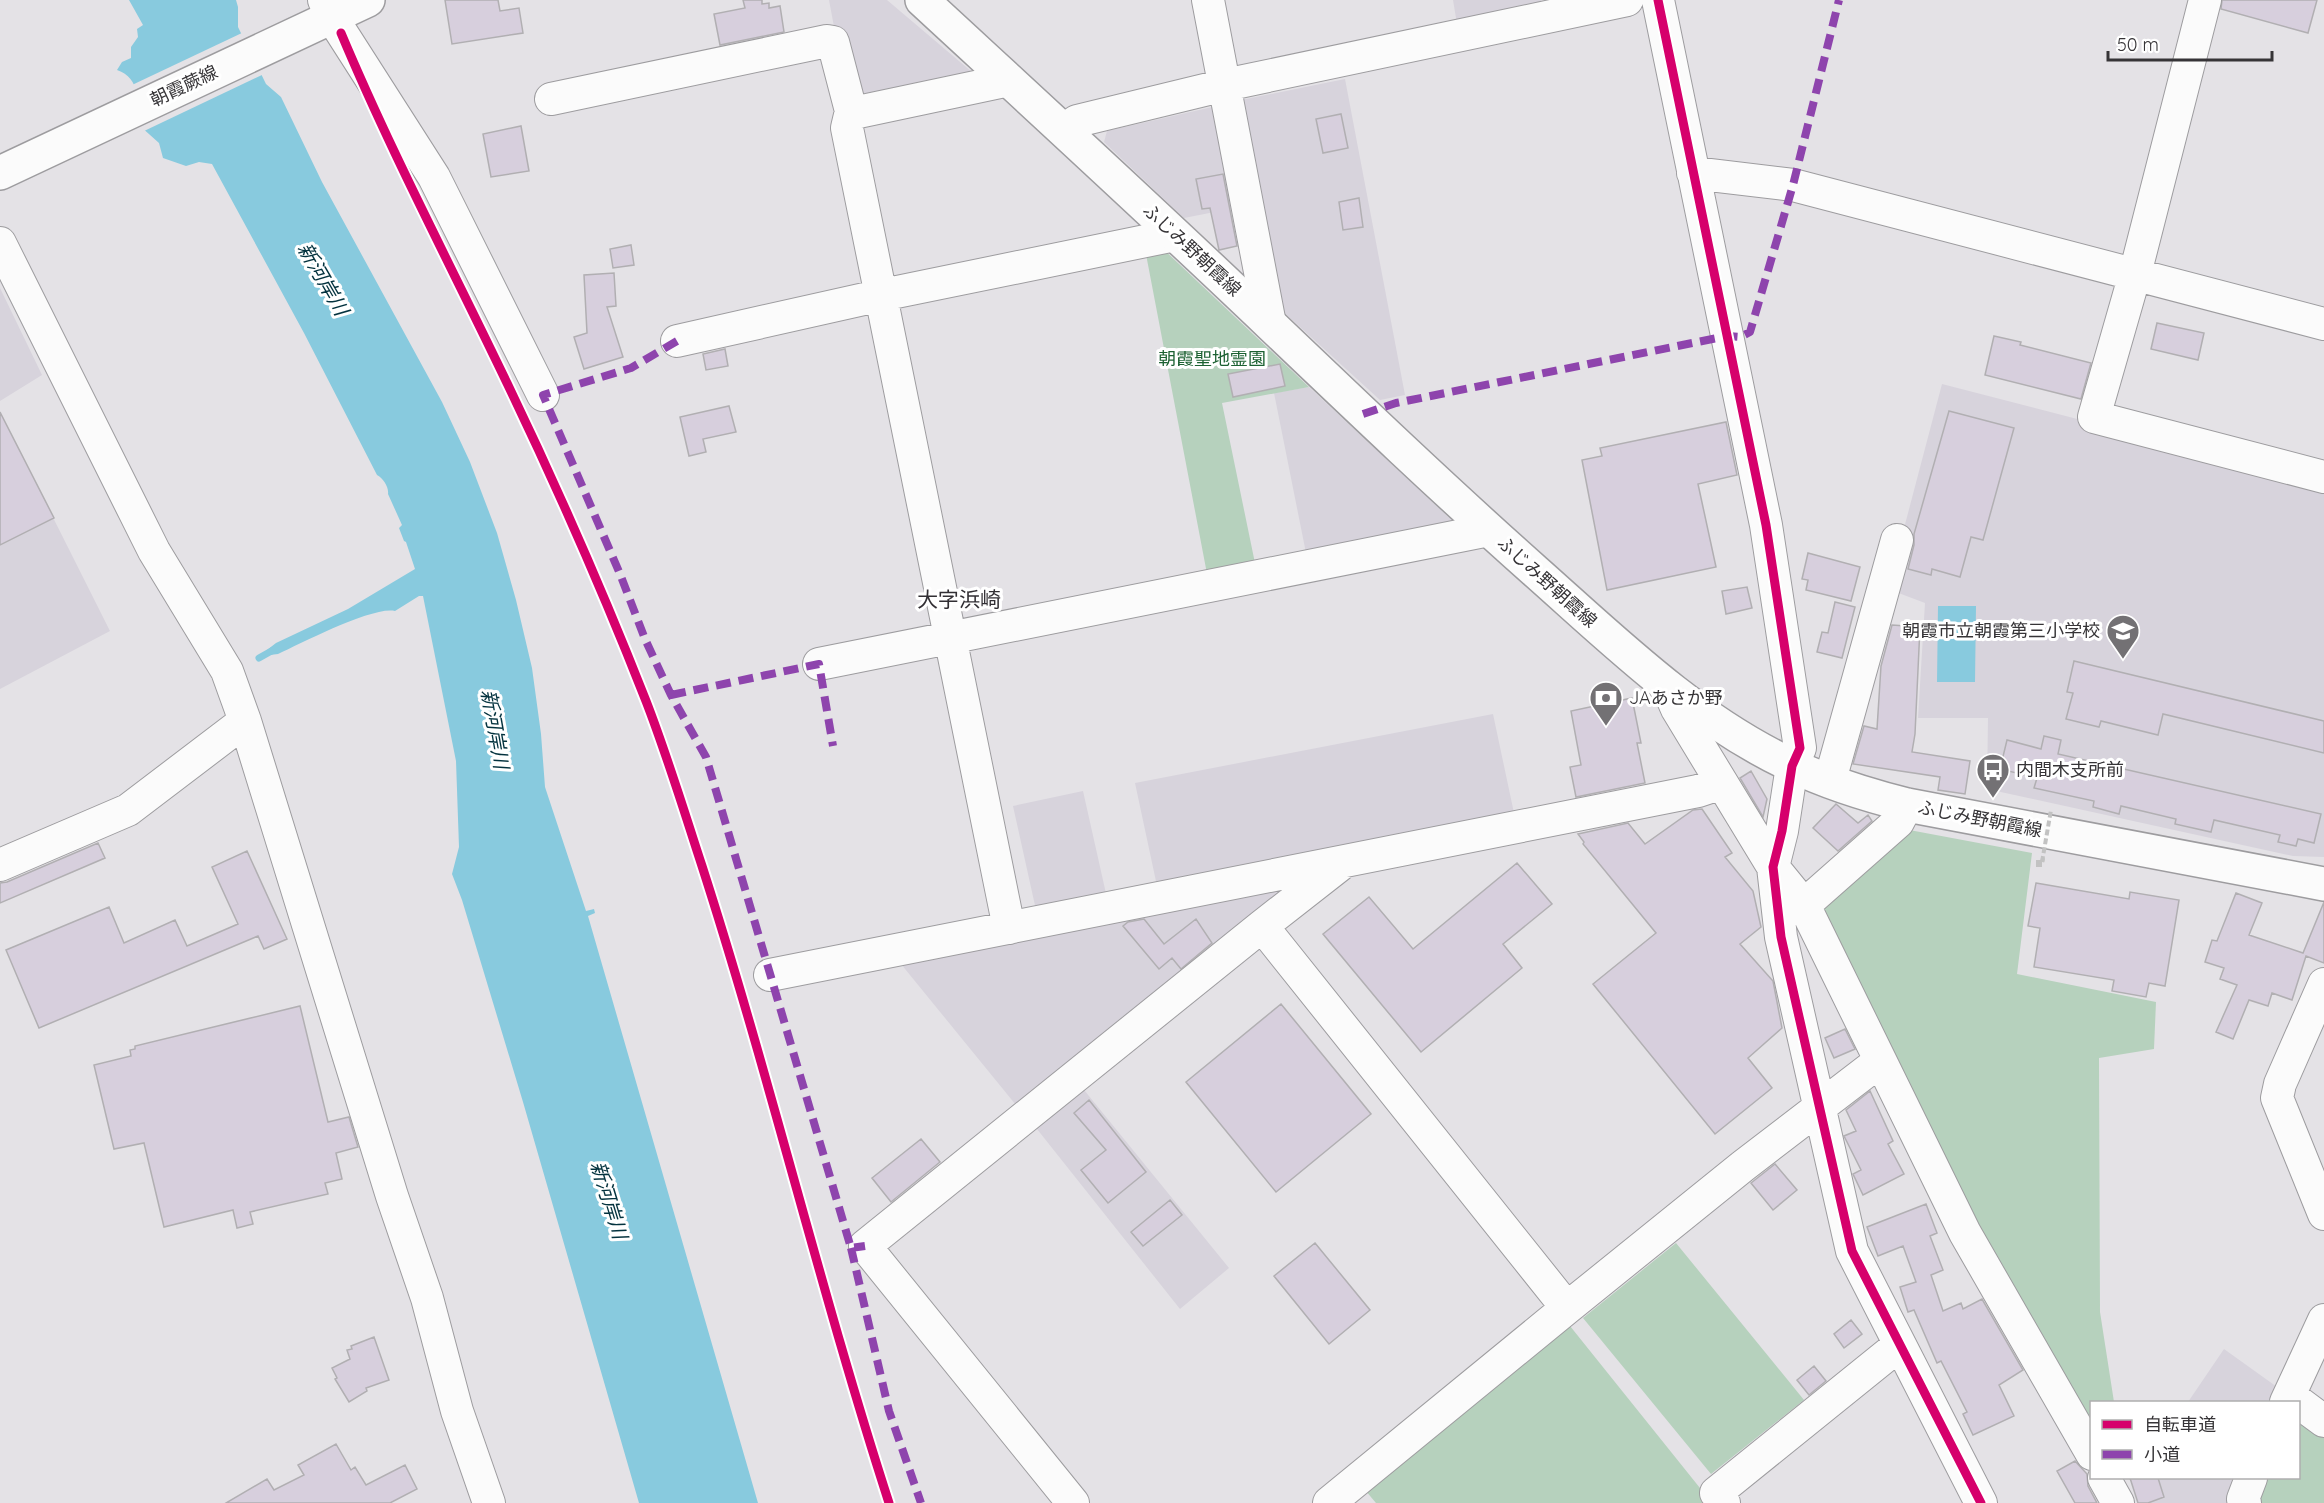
<svg xmlns="http://www.w3.org/2000/svg" width="2324" height="1503" viewBox="0 0 2324 1503" font-family="Quicksand,'Noto Sans JP',sans-serif">
<style>
.built{fill:#d7d3dc}
.green{fill:#b6d1bd}
.water{fill:#88cade}
.pier{fill:#e4e2e6}
.lines{fill:none;stroke-linecap:round;stroke-linejoin:round}
.stream{stroke:#88cade;stroke-width:7}
.building{fill:#d7cfdd;stroke:#b1afb2;stroke-width:1.5}
.minor-casing{stroke:#9d9c9f;stroke-width:34}
.major-casing{stroke:#9d9c9f;stroke-width:36}
.path{stroke:#c2c2c2;stroke-width:4;stroke-dasharray:6 3;stroke-linecap:butt}
.minor{stroke:#fbfbfb;stroke-width:32}
.major{stroke:#fbfbfb;stroke-width:33}
.path-bridge{stroke:#c2c2c2;stroke-width:4;stroke-dasharray:6 3;stroke-linecap:butt}
.quiet{stroke:#8e44ad;stroke-width:8;stroke-dasharray:15 8;stroke-linecap:butt}
.cycleway-casing{stroke:#fff;stroke-width:13}
.cycleway{stroke:#d6006c;stroke-width:9}
.labels{text-anchor:middle;stroke-width:6;stroke-linejoin:round;paint-order:stroke}
.street-label{font-size:18px;fill:#363437;stroke:#fff}
.park-label{font-size:18px;fill:#1c6132;stroke:#fff}
.poi-label{font-size:18px;fill:#363437;stroke:#fff;text-anchor:start}
.water-label{font-size:20px;font-style:italic;fill:#03323e;stroke:#fff}
.quarter-label{font-size:21px;fill:#322f34;stroke:#fff}
</style>
<rect width="100%" height="100%" fill="#e4e2e6"/>
<path class="built" d="M829 0H887L979 78 856 102 835 32Z
M1453 0H1541L1543 7 1457 24Z
M1345 79 1405 395 1380 400 1277 306 1236 101Z
M1221 105 1240 207 1184 218 1104 142 1107 131Z
M0 288 42 375 0 401Z
M1942 384 2324 483V857L2293 856 1987 789 1988 718H1918L1925 603 1888 589Z
M1309 387 1459 527 1307 558 1274 393Z
M0 412 110 631 0 689Z
M1493 714 1514 813 1157 886 1135 783Z
M1083 791 1107 898 1036 910 1013 806Z
M1312 872 1020 1110 901 964Z
M1080 1085 1229 1268 1180 1309 1033 1124Z
M2224 1349 2284 1392 2279 1402H2188Z
M2130 1478H2242L2230 1503H2138Z"/>
<path class="green" d="M1160 246 1309 387 1222 403 1256 568 1208 579 1145 249Z
M1904 829 2032 853 2017 974 2156 1002 2154 1049 2099 1058 2100 1312 2114 1402H2092L2091 1420 1979 1233 1819 904Z
M1676 1243 1804 1400 1711 1474 1583 1318Z
M1570 1326 1712 1503H1376L1365 1490Z
M2299 1409 2324 1425V1503H2250L2256 1478H2298Z"/>
<path class="water" d="M129 0H236L238 7V27L266 84 281 97 322 182 442 402 470 462 497 533 516 600 532 668 541 734 545 787 586 911 594 909 595 913 588 916 758 1503H639L523 1102 462 900 452 874 459 847 456 761 423 596H419L395 611C373 606 302 643 278 654L270 655 267 650 276 643 348 609 415 569 406 542 404 541 399 528 402 525 388 494C389 487 383 478 377 475L304 333 212 164 199 162 186 166 163 158 159 143 140 126C138 104 141 78 117 70L122 62 131 58V47L138 37 137 29 143 25Z
M1938 606H1976L1975 682H1937Z"/>
<path class="pier" d="M244 32 264 74 142 132 138 127 132 85Z"/>
<g class="lines">
<path class="stream" d="M259 658 275 649"/>
</g>
<path class="building" d="M445 0H498L500 11 519 8 523 33 452 44Z
M743 0H762V4L769 3V8L780 6 784 32 720 45 714 14 745 8Z
M2222 0H2317L2308 33 2221 9Z
M1341 114 1348 148 1323 153 1316 119Z
M521 126 529 171 491 177 483 134Z
M1223 174 1237 246 1219 250 1210 208 1202 209 1196 179Z
M1359 198 1363 227 1343 230 1339 202Z
M631 245 634 265 613 268 610 249Z
M614 273 616 306 607 307 623 357 584 369 574 337 587 333 584 275Z
M2157 323 2204 333 2198 360 2151 349Z
M1994 336 2021 342 2020 345 2091 363 2081 399 1985 375Z
M725 349 728 366 706 370 703 354Z
M1280 364 1285 386 1233 397 1228 374Z
M729 406 736 432 703 439 706 452 689 456 680 417Z
M1949 411 2014 428 1983 540 1971 537 1960 577 1932 569 1931 575 1908 569 1914 545V534Z
M0 412 54 518 0 545Z
M1726 422 1737 475 1698 484 1716 567 1607 590 1582 460 1602 456 1600 448Z
M1808 553 1860 567 1851 601 1806 590 1808 580 1802 579Z
M1747 587 1752 608 1726 614 1722 591Z
M1835 602 1855 607 1842 658 1817 652 1822 632 1828 633Z
M1892 625 1920 627 1915 734 1912 752 1970 761 1965 794 1938 790 1940 777 1853 764 1864 726 1877 729 1881 666Z
M2074 661 2324 721V753L2163 714 2158 735 2101 721 2099 727 2066 719 2073 693 2067 692Z
M1632 698 1641 743H1637L1645 783 1576 797 1570 767 1581 765 1571 711Z
M2044 736 2061 740 2058 754 2321 814 2314 843 2298 839 2296 846 2278 842 2280 835 2214 820 2211 832 2175 824 2176 819 2121 806 2119 814 2093 807 2094 801 2034 788 2037 778 2000 769 2007 740 2041 749Z
M1751 771 1767 799 1763 817 1740 778Z
M1836 804 1858 823 1868 815 1872 821 1838 851 1813 828Z
M1702 809 1732 853 1725 857 1753 891 1761 927 1740 944 1773 981 1782 1028 1748 1058 1772 1088 1715 1134 1593 984 1656 933 1583 844 1584 842 1578 834 1628 823 1645 844 1693 810Z
M98 843 105 858 0 903V883L7 882Z
M247 851 287 939 264 949 258 936 39 1028 6 950 109 907 124 943 175 920 187 946 238 924 212 867Z
M1517 863 1552 904 1503 944 1522 968 1421 1052 1323 934 1369 897 1413 949Z
M2036 883 2129 899 2130 892 2179 900 2165 986 2149 983 2146 997 2112 991 2114 980 2034 967 2040 928 2028 926Z
M2236 893 2262 903 2249 935 2303 953 2324 902V963L2306 956 2292 1000 2272 993 2268 1006 2249 1000 2233 1039 2216 1032 2237 985 2220 979 2224 968 2205 962 2212 940 2217 941Z
M1144 919 1164 944 1196 919 1212 943 1181 969 1172 958 1159 969 1123 926 1128 922Z
M1281 1004 1371 1114 1276 1192 1186 1082Z
M300 1006 328 1122 349 1117 358 1147 336 1153 342 1179 325 1183 328 1194 250 1212 253 1224 237 1228 233 1210 164 1227 144 1143 114 1149 94 1065 131 1056 130 1050 135 1049V1046Z
M1845 1029 1855 1049 1834 1058 1825 1038Z
M1870 1091 1893 1141 1888 1144 1904 1174 1863 1195 1853 1174 1861 1170 1844 1136 1856 1131 1846 1110Z
M1089 1100 1146 1172 1108 1203 1081 1170 1106 1150 1074 1113Z
M921 1139 940 1162 891 1202 872 1178Z
M1775 1164 1797 1190 1773 1210 1751 1183Z
M1170 1200 1182 1215 1143 1246 1131 1232Z
M1926 1204 1937 1233 1930 1236 1943 1270 1931 1275 1943 1311 1961 1303 1963 1309 1982 1299 2023 1370 1999 1385 2014 1416 1973 1435 1963 1414 1967 1412 1941 1361 1937 1363 1914 1310 1908 1312 1900 1287 1916 1282 1903 1246 1878 1256 1867 1227Z
M1315 1243 1370 1310 1329 1344 1274 1276Z
M1851 1320 1862 1334 1844 1348 1834 1334Z
M374 1337 389 1380 366 1388 367 1391 349 1402 335 1379 337 1378 332 1368 350 1359 347 1350 352 1349 351 1346Z
M1814 1366 1826 1381 1809 1395 1797 1380Z
M336 1444 351 1470 355 1467 366 1485 405 1465 417 1489 390 1503H226L267 1479 274 1490 304 1475 298 1465Z
M2075 1461 2087 1474 2088 1486 2097 1503H2075L2057 1471Z
M2130 1478H2158L2164 1497 2148 1503H2138Z"/>
<g class="lines">
<g class="minor-casing">
<path id="minor" d="M324 0 331 16 434 177 543 395
M1208 0 1270 324
M1658 0 1766 525 1800 748 1792 766 1782 831 1773 867 1781 937 1852 1251 1981 1503
M2205 0 2135 274 2094 417 2324 477
M551 99 827 41 833 42 851 111 858 112 1009 80
M851 111 847 128 1009 928
M1064 130 1077 121 1225 85 1627 0
M1693 173 1793 185 2324 324
M0 243 154 551 227 671 245 721 392 1196 427 1298 457 1411 489 1503
M677 341 882 295 1175 235
M819 664 1489 530
M1667 686 1677 709 1773 867 1804 905 1965 1233 2092 1454
M1826 780 1834 766 1897 540
M0 865 128 810 245 721
M1804 905 1898 822 1907 805
M1262 926 1567 1308
M770 975 1698 791 1722 783
M2324 984 2280 1084 2277 1098 2324 1214
M2290 1396 2324 1421
M2286 1402 2324 1320
M2104 1478 2118 1503
M1073 1503 865 1246 1262 926 1340 865
M1329 1503 1567 1308 1743 1166 1880 1061
M1724 1503 1716 1493 1898 1346
M2245 1503 2243 1499 2251 1478"/>
</g>
<g class="major-casing">
<path id="major" d="M922 0C1039 108 1156 215 1271 325 1358 408 1445 491 1535 571 1615 642 1693 719 1791 765 1828 783 1867 795 1907 805L2324 884
M0 173 368 0"/>
</g>
<path class="path" d="M2042 862H2036V865H2042L2043 858"/>
<use href="#minor" class="minor"/>
<use href="#major" class="major"/>
<path class="path-bridge" d="M2042 862 2051 810"/>
<path class="quiet" d="M677 341 631 368 543 395 620 574 645 639 671 695 706 757 851 1248 865 1246
M1363 414 1396 403 1727 336 1740 337 1750 332 1793 185 1839 0
M671 695 819 664 833 746
M851 1248 889 1411 921 1503"/>
<g class="cycleway-casing">
<path id="cycleway" d="M1658 0 1766 525 1800 748 1792 766 1782 831 1773 867 1781 937 1852 1251 1981 1503
M341 33C391 152 451 266 507 383 557 487 604 594 646 701 667 755 684 811 702 866 770 1077 821 1293 889 1503"/>
</g>
<use href="#cycleway" class="cycleway"/>
</g>
<defs>
<g id="school-pin" transform="scale(1.725)"><path d="M0 17L-7.5 6A9.5 9.5 0 1 1 7.5 6Z" fill="#737174" stroke="#fff"/><path d="M0-5L7-2L0 1L-7-2ZM-4 1L0 2.5L4 1V4Q0 6-4 4Z" fill="#fff"/></g>
<g id="bank-pin" transform="scale(1.725)"><path d="M0 17L-7.5 6A9.5 9.5 0 1 1 7.5 6Z" fill="#737174" stroke="#fff"/><path d="M-6-4H6V4H-6ZM0-2.3a2.3 2.3 0 1 0 0 4.6a2.3 2.3 0 1 0 0-4.6Z" fill="#fff"/></g>
<g id="bus-pin" transform="scale(1.725)"><path d="M0 17L-7.5 6A9.5 9.5 0 1 1 7.5 6Z" fill="#737174" stroke="#fff"/><path d="M-5-6H5V4H4V6H2V4H-2V6H-4V4H-5ZM-3.5-4V0h7V-4ZM-3.5 1.2v1.5H-2V1.2ZM2 1.2v1.5H3.5V1.2Z" fill="#fff"/></g>
</defs>
<g fill-rule="evenodd">
<use href="#school-pin" x="2123" y="631"/>
<use href="#bank-pin" x="1606" y="698"/>
<use href="#bus-pin" x="1993" y="770"/>
</g>
<g class="labels">
<g class="street-label">
<text transform="translate(184 86) rotate(-25)" y="6">朝霞蕨線</text>
<text transform="translate(1192 250) rotate(43)" y="6">ふじみ野朝霞線</text>
<text transform="translate(1547 582) rotate(42)" y="6">ふじみ野朝霞線</text>
<text transform="translate(1980 819) rotate(11)" y="6">ふじみ野朝霞線</text>
</g>
<g class="park-label">
<text x="1212" y="365">朝霞聖地霊園</text>
</g>
<g class="poi-label">
<text x="2100" y="637" text-anchor="end">朝霞市立朝霞第三小学校</text>
<text x="1629" y="704">JAあさか野</text>
<text x="2016" y="776">内間木支所前</text>
</g>
<g class="water-label">
<text transform="translate(323 279) rotate(60)" y="7">新河岸川</text>
<text transform="translate(495 729) rotate(80)" y="7">新河岸川</text>
<text transform="translate(609 1200) rotate(73)" y="7">新河岸川</text>
</g>
<g class="quarter-label">
<text x="959" y="607">大字浜崎</text>
</g>
</g>
<rect x="2090" y="1401" width="210" height="78" fill="#ffffff" stroke="#afaeaf" stroke-width="1.5"/>
<rect x="2102" y="1420" width="30" height="9" fill="#d6006c" stroke="#afaeaf" stroke-width="1.5"/>
<text x="2144" y="1431" font-size="18" fill="#363437">自転車道</text>
<rect x="2102" y="1450" width="30" height="9" fill="#8e44ad" stroke="#afaeaf" stroke-width="1.5"/>
<text x="2144" y="1461" font-size="18" fill="#363437">小道</text>
<path d="M2108 51v9h164v-9" fill="none" stroke="#363437" stroke-width="3"/>
<text x="2117" y="51" font-size="18" fill="#363437" stroke="#ffffff" stroke-width="4.5" paint-order="stroke">50 m</text>
</svg>
